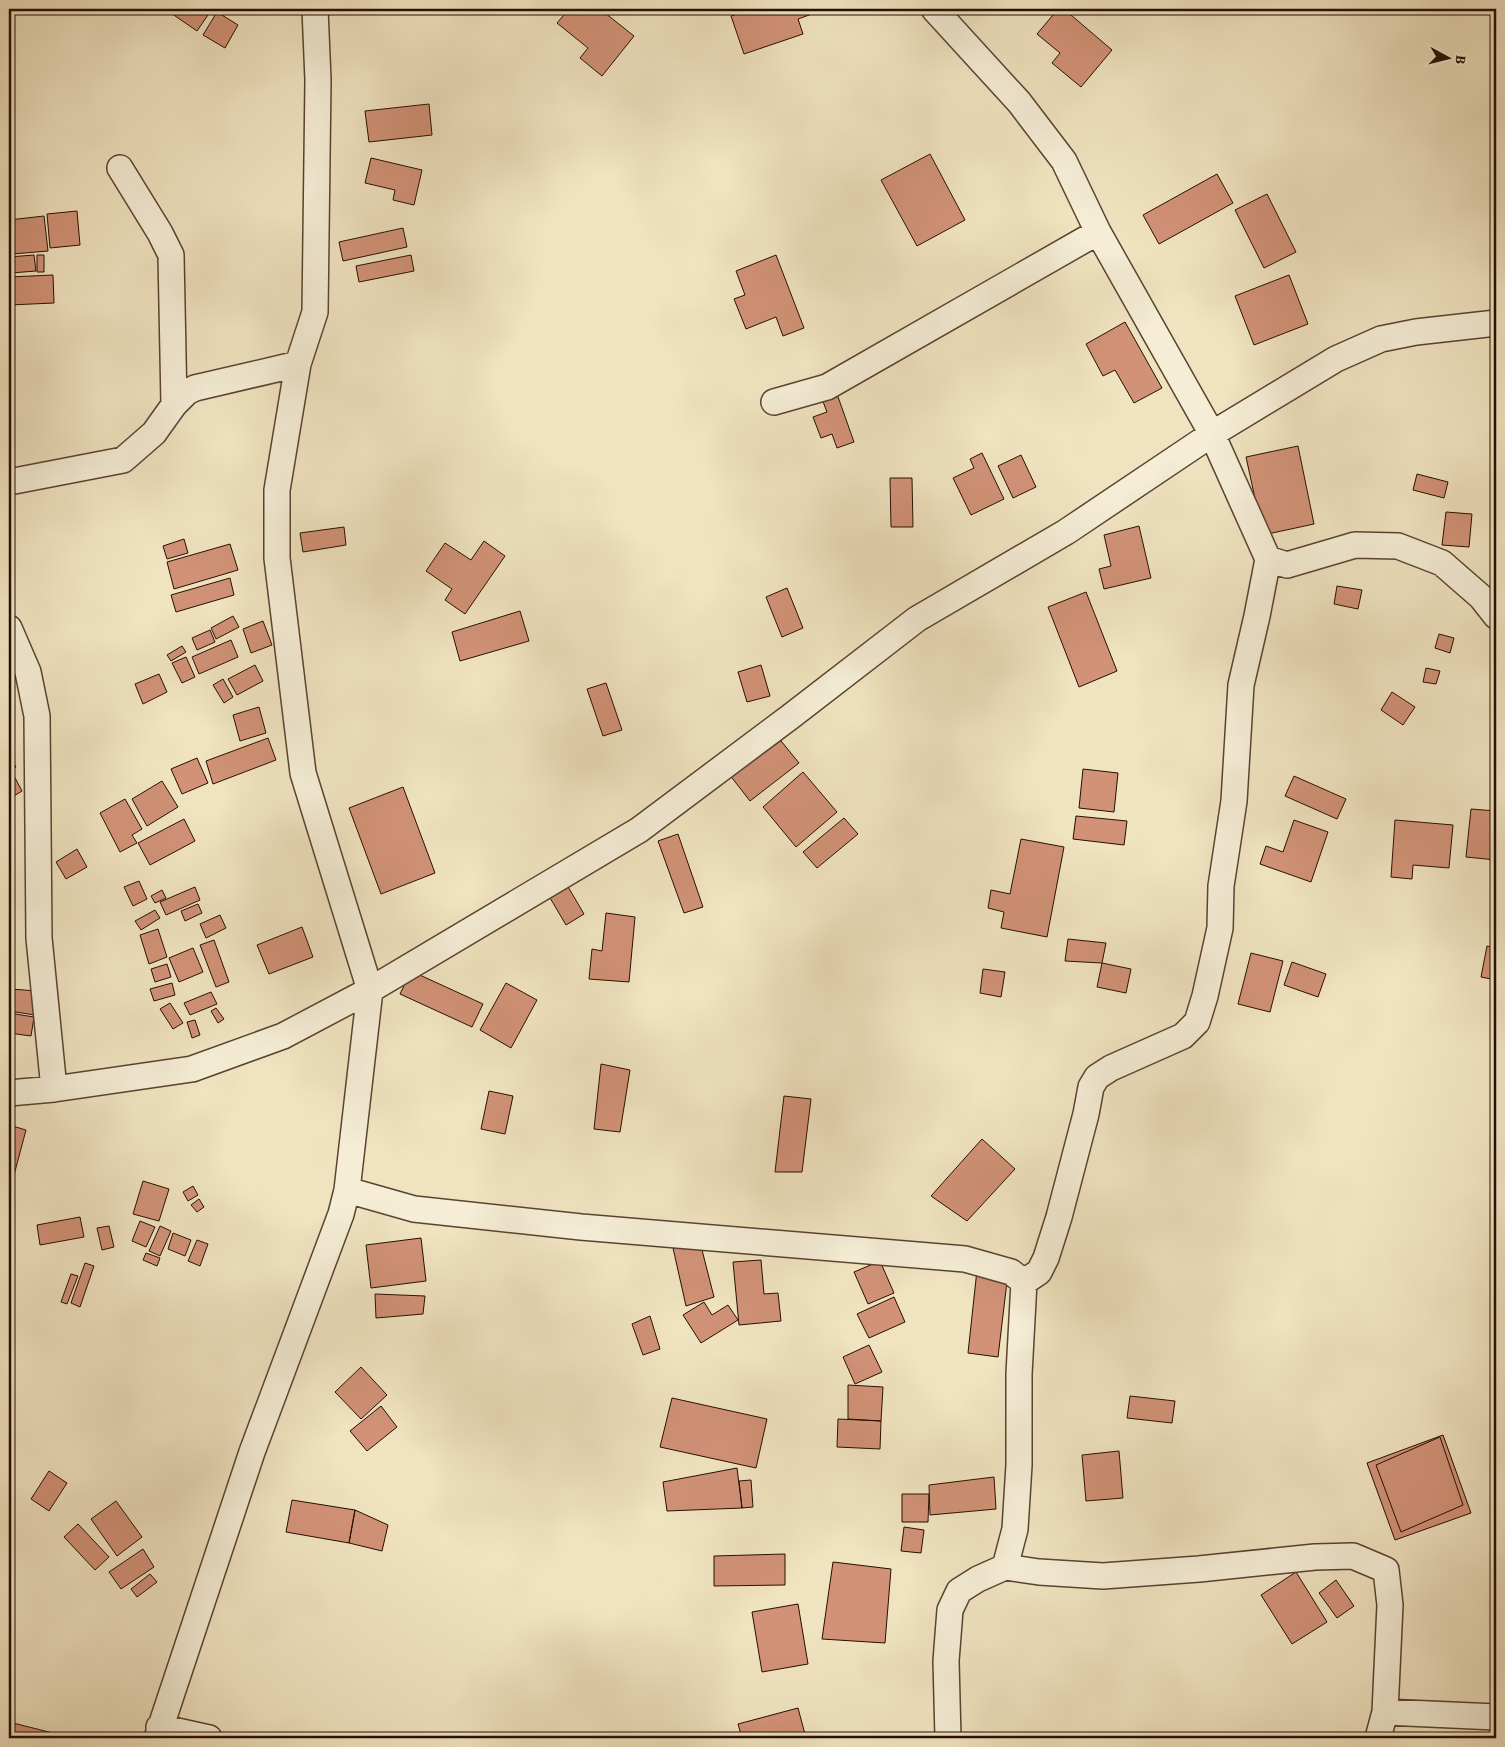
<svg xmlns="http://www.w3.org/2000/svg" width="1505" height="1747" font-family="'EB Garamond',serif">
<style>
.building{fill:#d19277;stroke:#270e00}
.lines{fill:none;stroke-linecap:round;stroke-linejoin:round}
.street-casing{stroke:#594330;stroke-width:28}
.street{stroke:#f5edd6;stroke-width:25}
</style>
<rect width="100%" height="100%" fill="#f0e3c0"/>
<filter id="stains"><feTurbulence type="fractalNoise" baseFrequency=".004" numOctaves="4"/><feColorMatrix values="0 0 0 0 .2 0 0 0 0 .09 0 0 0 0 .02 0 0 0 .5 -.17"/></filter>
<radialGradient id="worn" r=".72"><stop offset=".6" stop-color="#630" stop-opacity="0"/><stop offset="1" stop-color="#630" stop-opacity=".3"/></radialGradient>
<!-- building -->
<path class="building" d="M165,9H212L197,31Z
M569,9H600L634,36L602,76L580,58L588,48L557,23Z
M752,9H826L798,19L803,34L744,54L731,16Z
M1058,9H1064L1112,50L1081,87L1052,63L1060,53L1037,34Z
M217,12L238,25L225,48L203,35Z
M429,104L432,135L369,142L365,111Z
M930,154L965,220L917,246L881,180Z
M371,158L422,170L414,205L393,200L395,190L365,183Z
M1217,174L1233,203L1159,244L1143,215Z
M1267,194L1296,252L1264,268L1235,210Z
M77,211L80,245L50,248L47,214Z
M44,216L48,251L12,254L9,220Z
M403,228L407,247L343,261L339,242Z
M34,255L36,271L11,273L9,257Z
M37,255H44V272H37Z
M411,255L414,271L359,282L356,266Z
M776,255L804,328L783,336L776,317L746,329L734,299L745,295L736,271Z
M53,275L54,303L9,305V277Z
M1289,275L1308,324L1254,345L1235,296Z
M1125,322L1162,388L1134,403L1115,370L1103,376L1086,344Z
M837,394L854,442L837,448L832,434L821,438L813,417L827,412L822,399Z
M1298,446L1314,524L1263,535L1246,457Z
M982,453L1004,499L971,515L953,478L974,468L970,459Z
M1021,455L1036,487L1013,498L998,466Z
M1417,474L1448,482L1444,498L1413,490Z
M890,478H912L913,527H891Z
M1446,512L1472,514L1469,547L1442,545Z
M1139,526L1151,578L1104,589L1099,569L1111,566L1104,535Z
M344,527L346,545L303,552L300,533Z
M184,539L188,553L167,559L163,546Z
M484,541L505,556L465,614L445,600L452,589L426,571L445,543L471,560Z
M230,544L238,570L174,589L167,562Z
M230,578L234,595L176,612L171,595Z
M1337,586L1362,590L1358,609L1334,604Z
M787,588L803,628L782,637L766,597Z
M1086,592L1117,671L1079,687L1048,607Z
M520,611L529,641L460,661L452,632Z
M233,616L239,627L216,639L211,628Z
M263,621L272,645L251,653L243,629Z
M210,630L215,642L197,650L192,638Z
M1439,634L1454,638L1450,653L1435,648Z
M231,640L238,657L199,674L192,657Z
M182,646L186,652L171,661L167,655Z
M186,657L195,677L182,683L172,663Z
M255,665L263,681L237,695L228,679Z
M761,665L770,696L747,702L738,672Z
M1426,668L1440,671L1436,684L1423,682Z
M159,674L167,692L143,704L135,684Z
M223,679L233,697L224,703L213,685Z
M606,683L622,730L603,736L587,689Z
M1392,692L1415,707L1403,725L1381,710Z
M259,707L266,733L240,741L233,715Z
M777,736L799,763L750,801L729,774Z
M268,738L276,760L213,784L206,761Z
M9,754L16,767L9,770Z
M197,758L208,783L182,794L171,769Z
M1083,769L1118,773L1114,812L1079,808Z
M803,772L837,812L796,847L763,807Z
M13,774L22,791L9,799V776Z
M1294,776L1346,799L1337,819L1285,796Z
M162,781L178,807L147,826L132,799Z
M403,787L435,873L381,894L349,808Z
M125,799L142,829L132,835L137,843L120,852L100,813Z
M1471,809L1496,811V860L1466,857Z
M1076,816L1127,821L1124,845L1073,839Z
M844,818L858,834L817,868L803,852Z
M184,819L195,841L150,865L138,843Z
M1294,820L1328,832L1311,882L1260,864L1266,846L1283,852Z
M1395,820L1453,825L1449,868L1413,865L1412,879L1391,877Z
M678,834L703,907L684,913L658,841Z
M1021,839L1064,847L1047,937L1001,928L1004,912L988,908L991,890L1010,894Z
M77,849L87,867L66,879L56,862Z
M564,880L584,914L566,925L546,891Z
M139,881L147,899L133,906L124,887Z
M195,887L200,900L166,915L160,902Z
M162,890L166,898L155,903L151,896Z
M198,904L202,913L185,921L181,911Z
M155,910L160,918L141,930L135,921Z
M606,913L635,917L629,982L589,979L592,949L602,951Z
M220,915L226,928L206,938L200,924Z
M302,927L313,957L269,974L257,945Z
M158,929L167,957L149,964L140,935Z
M1068,939L1106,943L1102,963L1065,961Z
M214,940L229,982L216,987L200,945Z
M1487,946L1496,948V980L1481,977Z
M193,948L203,972L179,982L169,958Z
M1251,953L1283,961L1270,1012L1238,1004Z
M1292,962L1326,974L1318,997L1284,985Z
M1102,963L1131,969L1126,993L1097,987Z
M167,964L171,977L155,982L151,969Z
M983,969L1005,972L1001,997L980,993Z
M411,971L483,1004L472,1027L400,994Z
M172,983L175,995L154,1001L150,989Z
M506,983L537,1000L511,1048L480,1030Z
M11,989L37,991L35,1015L9,1011Z
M211,992L217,1004L190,1015L184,1003Z
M170,1003L183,1023L173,1029L160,1009Z
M216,1008L224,1019L218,1023L211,1011Z
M9,1013L34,1017L31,1036L9,1033Z
M195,1020L200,1035L192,1038L187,1022Z
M601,1064L630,1070L620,1132L594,1129Z
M489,1091L513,1096L505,1134L481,1129Z
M784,1096L811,1099L802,1172H775Z
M9,1125L26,1130L14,1175L9,1174Z
M982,1139L1015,1169L967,1221L931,1196Z
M143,1181L169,1189L159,1221L133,1214Z
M193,1186L198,1195L188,1201L183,1192Z
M199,1199L204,1207L197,1212L191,1205Z
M80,1217L84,1237L40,1245L37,1225Z
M140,1221L155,1227L146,1247L132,1241Z
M109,1226L114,1247L102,1250L97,1228Z
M160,1226L171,1231L160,1256L149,1251Z
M173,1233L191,1240L185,1256L168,1249Z
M421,1238L426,1281L371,1288L366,1245Z
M197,1240L208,1244L200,1266L188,1261Z
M701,1246L714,1297L686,1306L673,1248Z
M146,1253L160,1258L157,1266L143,1260Z
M761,1260L764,1294L778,1293L781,1321L739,1325L733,1262Z
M880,1261L894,1293L868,1304L854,1272Z
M85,1263L94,1266L80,1307L71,1303Z
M977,1270L1008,1273L998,1357L968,1353Z
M71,1274L78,1276L67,1304L61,1302Z
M375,1294L425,1296L423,1314L376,1318Z
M894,1297L905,1322L869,1338L857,1314Z
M704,1302L712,1315L728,1305L738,1320L701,1343L683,1315Z
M650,1316L660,1349L643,1355L632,1324Z
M869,1345L882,1372L855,1384L843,1357Z
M361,1367L387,1395L361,1419L335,1392Z
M848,1385L883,1387L881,1421L848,1419Z
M1130,1396L1175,1401L1172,1423L1127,1418Z
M672,1398L767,1419L756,1468L660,1447Z
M381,1406L397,1427L367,1451L350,1431Z
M838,1419L881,1421L880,1449L837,1447Z
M1443,1435L1471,1513L1395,1540L1367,1463Z
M1440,1437L1463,1505L1401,1532L1376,1465Z
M1119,1451L1123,1498L1086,1501L1082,1455Z
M737,1468L742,1508L667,1511L663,1482Z
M49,1471L67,1483L49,1511L31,1499Z
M994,1477L996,1509L930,1515L929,1485Z
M751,1480L753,1507L742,1508L739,1481Z
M902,1494H929L928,1522H902Z
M292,1500L355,1510L349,1543L286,1532Z
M116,1501L142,1537L117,1556L91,1519Z
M355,1510L388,1525L382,1551L349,1543Z
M78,1524L109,1557L95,1570L64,1537Z
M904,1527L924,1530L921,1553L901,1551Z
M143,1549L154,1567L121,1589L109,1572Z
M785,1554V1585L714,1586V1556Z
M833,1562L891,1569L885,1643L822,1639Z
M1296,1572L1327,1622L1292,1644L1261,1595Z
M150,1574L157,1582L137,1597L131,1589Z
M1336,1580L1354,1606L1337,1618L1319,1593Z
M798,1604L808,1664L762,1672L752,1612Z
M798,1708L806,1738H742L738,1724Z
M9,1722L57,1734L56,1738H9Z"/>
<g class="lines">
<!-- street casing -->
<g class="street-casing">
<path id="street" d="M934,9L1019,102L1064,161L1098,232L1212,434L1268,559L1287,565L1355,545L1398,546L1442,563L1481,597L1496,616
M120,168L160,233L171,255L174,405
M774,402L827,387L1098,232
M9,482L123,460L154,433L174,405L187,392L195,388L298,364
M9,628L28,672L37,716L39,938L54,1089
M9,1093L54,1089L192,1069L283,1036L370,990L639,830L790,717L917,619L1066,532L1212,434L1336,359L1381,339L1416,332L1496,323
M347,1190L414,1209L581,1227L965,1259L1011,1272L1024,1282L1019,1374V1465L1015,1529L1005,1567L978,1579L959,1591L950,1610L946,1661L948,1738
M1024,1282L1039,1272L1046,1258L1059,1217L1086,1114L1091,1087L1097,1077L1111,1068L1183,1036L1197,1022L1205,996L1220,928L1221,886L1234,801L1241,685L1257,616L1268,559
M1005,1567L1039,1572L1103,1576L1199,1569L1315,1557L1353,1556L1386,1570L1390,1605L1385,1712
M159,1727L209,1738
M157,1738L252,1452L341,1214L347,1190L370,990L303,773L277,558V490L298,364L315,312L318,80L315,9
M1378,1738L1385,1712L1496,1717"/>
</g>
<!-- street -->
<use href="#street" class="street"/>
</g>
<!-- margin -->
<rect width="1505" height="1747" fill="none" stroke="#f0e3c0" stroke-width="30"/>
<rect x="10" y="10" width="1485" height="1727" fill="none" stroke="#270e00" stroke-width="2.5"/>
<rect x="15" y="15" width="1475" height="1717" fill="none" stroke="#270e00"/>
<!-- north arrow -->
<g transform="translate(1448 58) rotate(97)" stroke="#f5edd6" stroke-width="4" paint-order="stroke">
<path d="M0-4L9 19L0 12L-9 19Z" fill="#270e00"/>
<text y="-8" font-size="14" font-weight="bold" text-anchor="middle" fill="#270e00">B</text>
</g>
<rect width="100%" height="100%" filter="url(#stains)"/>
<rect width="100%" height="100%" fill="url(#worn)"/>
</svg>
